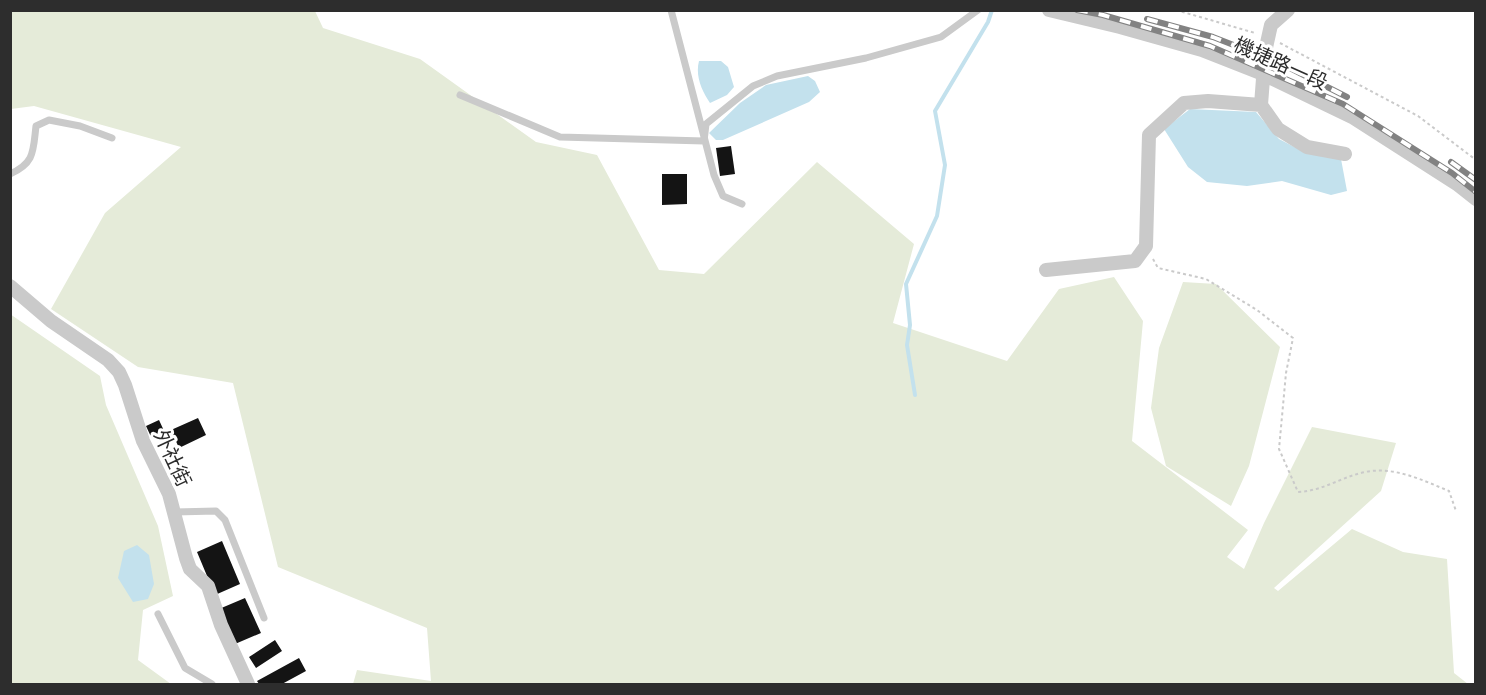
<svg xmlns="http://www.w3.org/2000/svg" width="1486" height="695" font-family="'Noto Sans','Noto Sans TC',sans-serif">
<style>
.green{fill:#e5ebd9}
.water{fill:#c3e1ed}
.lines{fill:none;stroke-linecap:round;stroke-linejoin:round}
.stream{stroke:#c3e1ed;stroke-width:4}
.building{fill:#141414}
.path{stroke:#cacaca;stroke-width:2;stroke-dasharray:3 3;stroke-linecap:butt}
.service{stroke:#cacaca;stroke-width:7}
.minor{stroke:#cacaca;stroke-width:14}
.rail-casing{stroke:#828282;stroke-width:6}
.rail{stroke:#fff;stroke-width:4;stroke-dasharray:11;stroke-linecap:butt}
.labels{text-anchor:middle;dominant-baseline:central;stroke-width:6;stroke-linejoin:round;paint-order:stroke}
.street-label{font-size:20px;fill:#2d2d2d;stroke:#fff}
</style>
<rect width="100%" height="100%" fill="#fff"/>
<!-- green -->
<path class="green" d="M10,11H315L323,28L420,59L536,142L597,155L659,270L704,274L817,162L914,244L893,323L1007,361L1059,289L1114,277L1143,321L1132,441L1248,530L1227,557L1244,569L1264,523L1312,427L1396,443L1381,491L1274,588L1278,591L1352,529L1403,552L1447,559L1454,673L1468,684H353L357,670L431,681L427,628L278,567L233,383L138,367L51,309L105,213L181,147L34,106L11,109Z
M1183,282L1216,284L1280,347L1249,466L1231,506L1166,466L1151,408L1159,348Z
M10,314L100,376L106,405L158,526L173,596L143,610L138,660L171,684H11Z"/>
<!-- water -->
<path class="water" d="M699,61H721L728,67L734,87L727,95L710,103C702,91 695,76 699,61Z
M808,76L815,81L820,92L809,102L723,140H716L709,133L740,103L766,85Z
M1190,109L1256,112L1279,139L1304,152L1341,159L1347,191L1331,195L1282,181L1247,186L1207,182L1188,167L1164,129Z
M137,545L149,555L154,584L148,599L133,602L118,578L124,551Z"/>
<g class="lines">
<!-- stream -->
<path class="stream" d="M915,395L907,345L910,325L906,284L937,216L945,165L935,111L988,22L992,10"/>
</g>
<!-- building -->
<path class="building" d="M731,146L735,174L720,176L716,148Z
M662,174H687V204L662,205Z
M198,418L206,435L179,448L171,430Z
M159,420L165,433L152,439L146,426Z
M222,541L240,584L215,595L197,552Z
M245,598L261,633L235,644L219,609Z
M275,640L282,651L256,668L249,657Z
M299,658L306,671L282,684H259L257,681Z"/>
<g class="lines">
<!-- path -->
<path class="path" d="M1176,10L1255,33
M1280,43L1418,116L1476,160
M1153,259L1158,268L1206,279L1257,310L1293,338L1286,373L1279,449L1298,492C1323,491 1341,477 1365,472C1394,466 1422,480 1449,491L1456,511"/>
<!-- service -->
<path class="service" d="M671,10L714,175L723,196L742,204
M460,95L560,137L704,141L706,124L753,86L777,76L866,58L941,37L978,10
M10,174C35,163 33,151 36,126L49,120L80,126L112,138
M175,512L216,511L225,520L264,618
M158,614L185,668L212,684"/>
<!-- minor -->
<path class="minor" d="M1049,10L1120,27L1202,50L1263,74L1354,118L1457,184L1476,199
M1261,105L1265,52L1271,25L1288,10
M1261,105L1278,129L1307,147L1345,154
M1046,270L1135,261L1146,246L1149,135L1184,103L1208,101L1261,105
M10,286L51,321L108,360L119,372L125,385L143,441L169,494L186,558L190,569L208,586L221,625L248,684"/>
<!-- rail casing -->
<g class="rail-casing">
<path id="rail" d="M1077,10L1103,15L1210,46L1343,104L1452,173L1476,192
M1147,19L1213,37L1282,64L1347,97
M1451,162L1476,180"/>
</g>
<!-- rail -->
<use href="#rail" class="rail"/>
</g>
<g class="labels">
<!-- street labels -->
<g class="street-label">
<text transform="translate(1281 63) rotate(24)">機捷路一段</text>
<text transform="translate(173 458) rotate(65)">外社街</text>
</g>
</g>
<!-- border -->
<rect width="1486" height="695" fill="none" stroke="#2d2d2d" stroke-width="24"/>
</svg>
